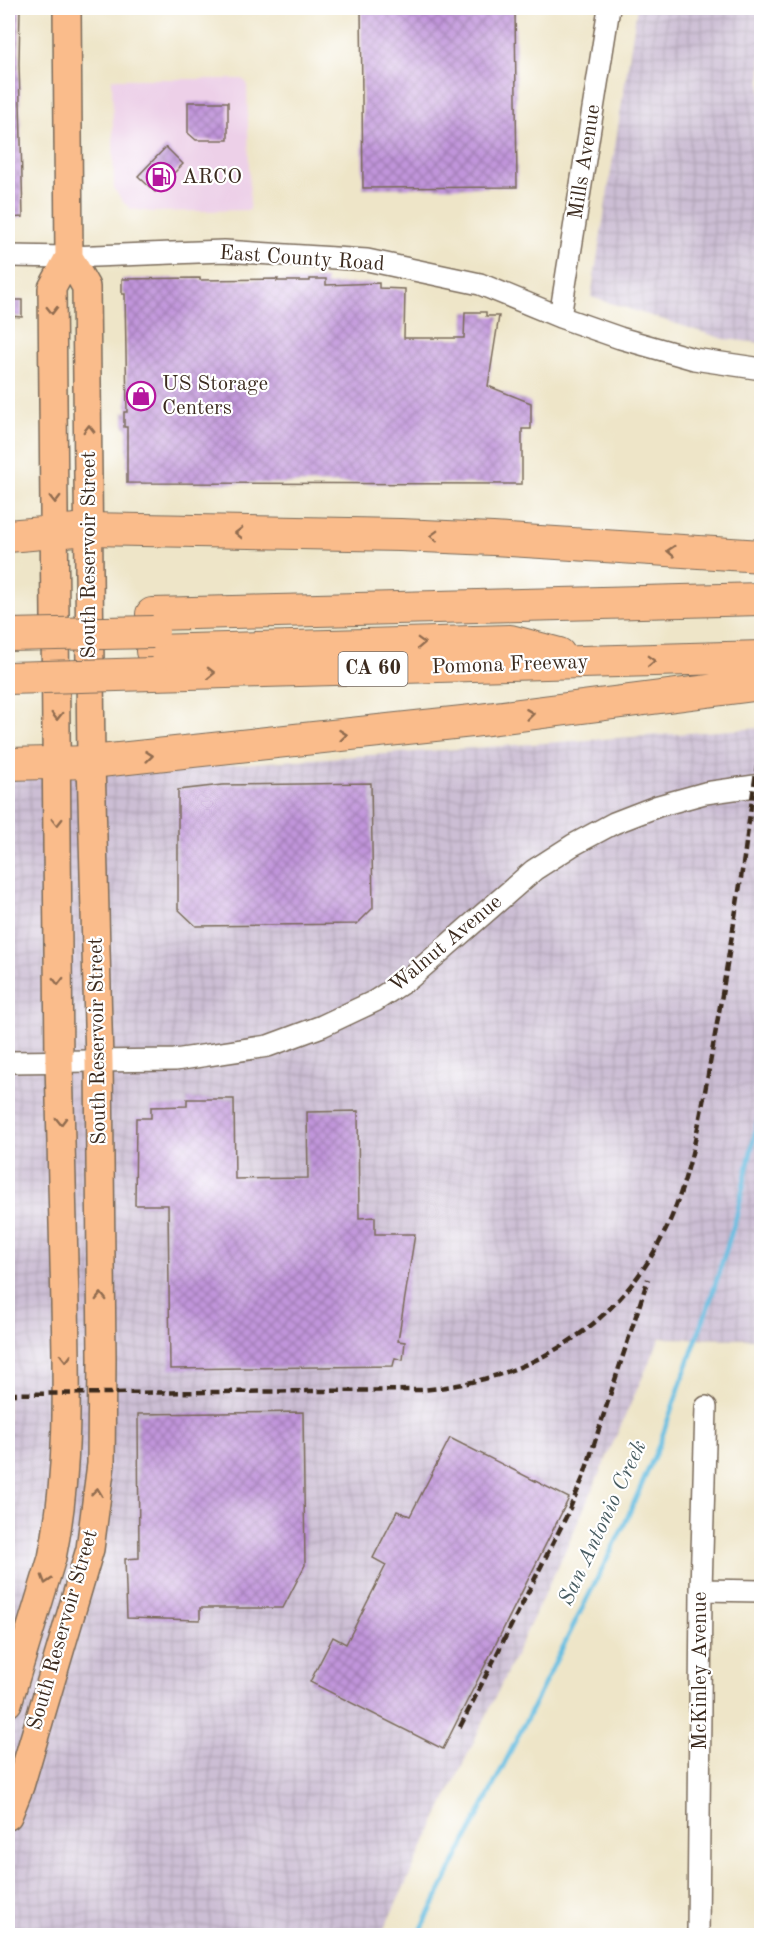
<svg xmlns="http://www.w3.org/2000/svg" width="769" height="1943" font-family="'Old Standard TT',serif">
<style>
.built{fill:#edd0e8}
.industrial{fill:url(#industrial-grid)}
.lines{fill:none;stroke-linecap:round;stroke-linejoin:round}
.stream{stroke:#64bde1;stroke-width:4.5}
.building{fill:url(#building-cross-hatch)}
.minor-casing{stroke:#7a6b5a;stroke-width:24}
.major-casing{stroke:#7a6b5a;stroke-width:30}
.highway-casing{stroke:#7a6b5a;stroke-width:34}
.minor{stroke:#fff;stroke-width:21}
.major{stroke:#fabc8b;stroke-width:27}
.highway{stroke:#fabc8b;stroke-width:32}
.rail{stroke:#3b2a1e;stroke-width:4.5;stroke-dasharray:9 4.5;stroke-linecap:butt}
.highway-bridge-casing{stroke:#7a6b5a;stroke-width:34;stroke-linecap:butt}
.highway-bridge{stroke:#fabc8b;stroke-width:32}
.oneway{stroke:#916c4f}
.labels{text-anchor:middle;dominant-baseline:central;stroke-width:4.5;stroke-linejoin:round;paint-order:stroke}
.shield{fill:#fff;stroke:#766a62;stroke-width:1.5}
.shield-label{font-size:20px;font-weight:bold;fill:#3b2a1e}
.street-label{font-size:21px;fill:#3b2a1e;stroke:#fff}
.poi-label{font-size:21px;fill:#3b2a1e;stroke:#fff;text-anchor:start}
.water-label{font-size:22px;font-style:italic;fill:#495d62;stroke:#fff}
</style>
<defs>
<pattern id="industrial-grid" width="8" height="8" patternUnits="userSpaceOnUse" patternTransform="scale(1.5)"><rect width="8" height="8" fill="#ccbed4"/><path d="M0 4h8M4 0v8" fill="none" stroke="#b0a3b6"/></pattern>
<pattern id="building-cross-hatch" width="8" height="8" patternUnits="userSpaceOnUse" patternTransform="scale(1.5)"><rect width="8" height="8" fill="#c195db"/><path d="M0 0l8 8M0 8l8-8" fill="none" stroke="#9e7ab1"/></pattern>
</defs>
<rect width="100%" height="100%" fill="#fff"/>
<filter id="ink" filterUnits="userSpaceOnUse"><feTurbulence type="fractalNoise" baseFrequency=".0167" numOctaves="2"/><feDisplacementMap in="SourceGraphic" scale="12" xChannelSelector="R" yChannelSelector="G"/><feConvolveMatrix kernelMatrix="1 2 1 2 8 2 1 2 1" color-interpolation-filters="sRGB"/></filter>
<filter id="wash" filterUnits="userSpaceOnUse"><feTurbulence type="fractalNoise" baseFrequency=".008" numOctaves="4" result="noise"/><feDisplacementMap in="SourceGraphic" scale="24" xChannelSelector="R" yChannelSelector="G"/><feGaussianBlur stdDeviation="1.35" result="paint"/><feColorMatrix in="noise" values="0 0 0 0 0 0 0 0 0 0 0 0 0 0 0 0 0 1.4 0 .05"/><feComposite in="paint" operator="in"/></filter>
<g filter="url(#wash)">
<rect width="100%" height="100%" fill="#eee5c8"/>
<!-- built -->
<path class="built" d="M112,79H242L247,83L250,210L152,212L131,209L124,203L114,189Z"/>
<!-- industrial -->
<path class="industrial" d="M637,8H761V343L724,339L591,297Z
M761,728V1339L660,1338L560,1562L381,1935L8,1936V780Z"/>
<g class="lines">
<!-- stream -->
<path class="stream" d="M418,1936L625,1523L659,1445L711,1298L736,1218L762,1102"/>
</g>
<g id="blocks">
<!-- building -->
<path class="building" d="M8,8H20L19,64L23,217L8,218Z
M361,8H515L517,187L363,188Z
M188,102H228V140H196L188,133Z
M166,147L183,164L155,192L138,176Z
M200,278V280L278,279L277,281H310V279H326V285L379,283V288L405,289L404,338H464L465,312H486V316H499L488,386L531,403V429H522V484L127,483V427H124V412H127L125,294H122V279Z
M8,300H22V317L8,316Z
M371,783L373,908L357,924L196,926L178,909V790L222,785Z
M187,1099H234L235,1179L308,1178L307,1112L358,1111L359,1218L375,1217V1234H415L398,1341L405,1342L403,1360L395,1358L393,1366L170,1369L168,1205H135L136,1118H151V1107L187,1106Z
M303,1412L305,1565L283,1608H200V1620L127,1618L125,1559L139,1558L138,1414Z
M450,1438L569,1498L443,1749L310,1682L333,1637L346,1644L386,1565L373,1558L397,1511L410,1516Z"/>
</g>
</g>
<g filter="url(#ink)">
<use href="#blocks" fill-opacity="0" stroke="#7a6b5a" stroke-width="1.5"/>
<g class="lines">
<!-- minor casing -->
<g class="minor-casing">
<path id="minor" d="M8,256L69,257L224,251L367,260L480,284L560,317L620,338L694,359L762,369
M560,317L609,8
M8,1062L175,1060L268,1046L322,1026L375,1001L410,978L534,870L573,845L614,823L658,806L705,793L762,785
M701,1590L762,1591
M698,1936L701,1590L706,1407"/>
</g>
<!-- major casing -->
<g class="major-casing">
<path id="major" d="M8,1703L52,1558C69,1475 67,1388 65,1304C63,1223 61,1142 59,1061C55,803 56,545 52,288L69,257
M8,1816L20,1786L90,1549L101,1464L102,1358L99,1062L91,762L86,287L69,257L67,8"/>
</g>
<!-- highway casing -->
<g class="highway-casing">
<path id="highway" d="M8,536L88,529L400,535L493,539L762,556
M152,614L762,599
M152,651L510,641L559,654
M153,674L762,657
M8,764L91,762L472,721L762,684"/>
</g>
<!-- minor -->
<use href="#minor" class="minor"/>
<!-- major -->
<use href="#major" class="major"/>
<!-- highway -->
<use href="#highway" class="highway"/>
<!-- rail -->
<path class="rail" d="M8,1394L421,1390C534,1380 627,1323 672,1216C695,1159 704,1096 715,1035C724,983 733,931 741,878C748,832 753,785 762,739
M460,1727L566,1517L583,1478L648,1279"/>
<!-- highway-bridge casing -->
<g class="highway-bridge-casing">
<path id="highway-bridge" d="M8,635L153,632
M8,678L153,674"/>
</g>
<!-- highway-bridge -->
<use href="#highway-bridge" class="highway-bridge"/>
</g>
<!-- one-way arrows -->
<defs><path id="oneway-chevron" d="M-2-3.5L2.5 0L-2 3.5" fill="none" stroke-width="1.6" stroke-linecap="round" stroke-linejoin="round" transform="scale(1.5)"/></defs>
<g class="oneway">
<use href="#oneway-chevron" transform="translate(52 310) rotate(89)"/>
<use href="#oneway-chevron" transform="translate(89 429) rotate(-90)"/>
<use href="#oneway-chevron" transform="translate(55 499) rotate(89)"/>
<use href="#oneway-chevron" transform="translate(239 533) rotate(-179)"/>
<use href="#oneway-chevron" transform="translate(434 536) rotate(-178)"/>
<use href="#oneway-chevron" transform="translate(671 551) rotate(-176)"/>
<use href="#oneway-chevron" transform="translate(421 643) rotate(-2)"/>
<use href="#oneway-chevron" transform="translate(651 661) rotate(-2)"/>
<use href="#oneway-chevron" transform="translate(211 673) rotate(-1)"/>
<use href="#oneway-chevron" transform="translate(530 714) rotate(-7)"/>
<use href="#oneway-chevron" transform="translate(57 716) rotate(90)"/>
<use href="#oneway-chevron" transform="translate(343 735) rotate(-6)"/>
<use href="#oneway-chevron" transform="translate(149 756) rotate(-6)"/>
<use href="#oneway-chevron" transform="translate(57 822) rotate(90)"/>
<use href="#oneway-chevron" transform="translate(58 981) rotate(89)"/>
<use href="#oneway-chevron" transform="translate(61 1121) rotate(89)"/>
<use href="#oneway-chevron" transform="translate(101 1297) rotate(-90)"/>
<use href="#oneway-chevron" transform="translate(66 1358) rotate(89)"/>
<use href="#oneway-chevron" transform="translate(97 1492) rotate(-83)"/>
<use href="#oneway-chevron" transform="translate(46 1580) rotate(107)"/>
</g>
</g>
<!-- icons -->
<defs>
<g id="fuel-ring" transform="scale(1.5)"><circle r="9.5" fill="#fff" stroke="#b5179e" stroke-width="1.5"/><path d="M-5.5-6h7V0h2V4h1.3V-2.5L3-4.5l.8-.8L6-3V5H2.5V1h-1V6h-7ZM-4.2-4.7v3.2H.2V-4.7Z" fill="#b5179e"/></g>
<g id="shop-ring" transform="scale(1.5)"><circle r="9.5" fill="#fff" stroke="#b5179e" stroke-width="1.5"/><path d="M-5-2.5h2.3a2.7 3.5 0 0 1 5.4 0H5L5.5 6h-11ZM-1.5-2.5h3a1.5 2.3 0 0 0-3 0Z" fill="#b5179e"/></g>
</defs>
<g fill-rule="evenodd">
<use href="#fuel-ring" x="161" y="177"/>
<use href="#shop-ring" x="141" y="396"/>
</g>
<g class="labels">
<!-- shield labels -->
<rect class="shield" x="338.5" y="652" width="69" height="34" rx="4.5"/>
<g class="shield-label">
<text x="373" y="669">CA 60</text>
</g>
<!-- street labels -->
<g class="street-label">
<text transform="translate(585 162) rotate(-81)">Mills Avenue</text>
<text transform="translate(302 259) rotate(4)">East County Road</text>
<text transform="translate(89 555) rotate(-90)">South Reservoir Street</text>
<text transform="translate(510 665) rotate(-2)">Pomona Freeway</text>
<text transform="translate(446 944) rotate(-40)">Walnut Avenue</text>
<text transform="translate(98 1041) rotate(-91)">South Reservoir Street</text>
<text transform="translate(63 1630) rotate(-74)">South Reservoir Street</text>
<text transform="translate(700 1671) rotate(-90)">McKinley Avenue</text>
</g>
<!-- poi labels -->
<g class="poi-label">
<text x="182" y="177">ARCO</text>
<text x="162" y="384">US Storage<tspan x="162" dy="24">Centers</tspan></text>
</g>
<!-- water labels -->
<g class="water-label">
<text transform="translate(603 1523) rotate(-65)">San Antonio Creek</text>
</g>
</g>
<!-- margin -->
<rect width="769" height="1943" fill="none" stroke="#fff" stroke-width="30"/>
</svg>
